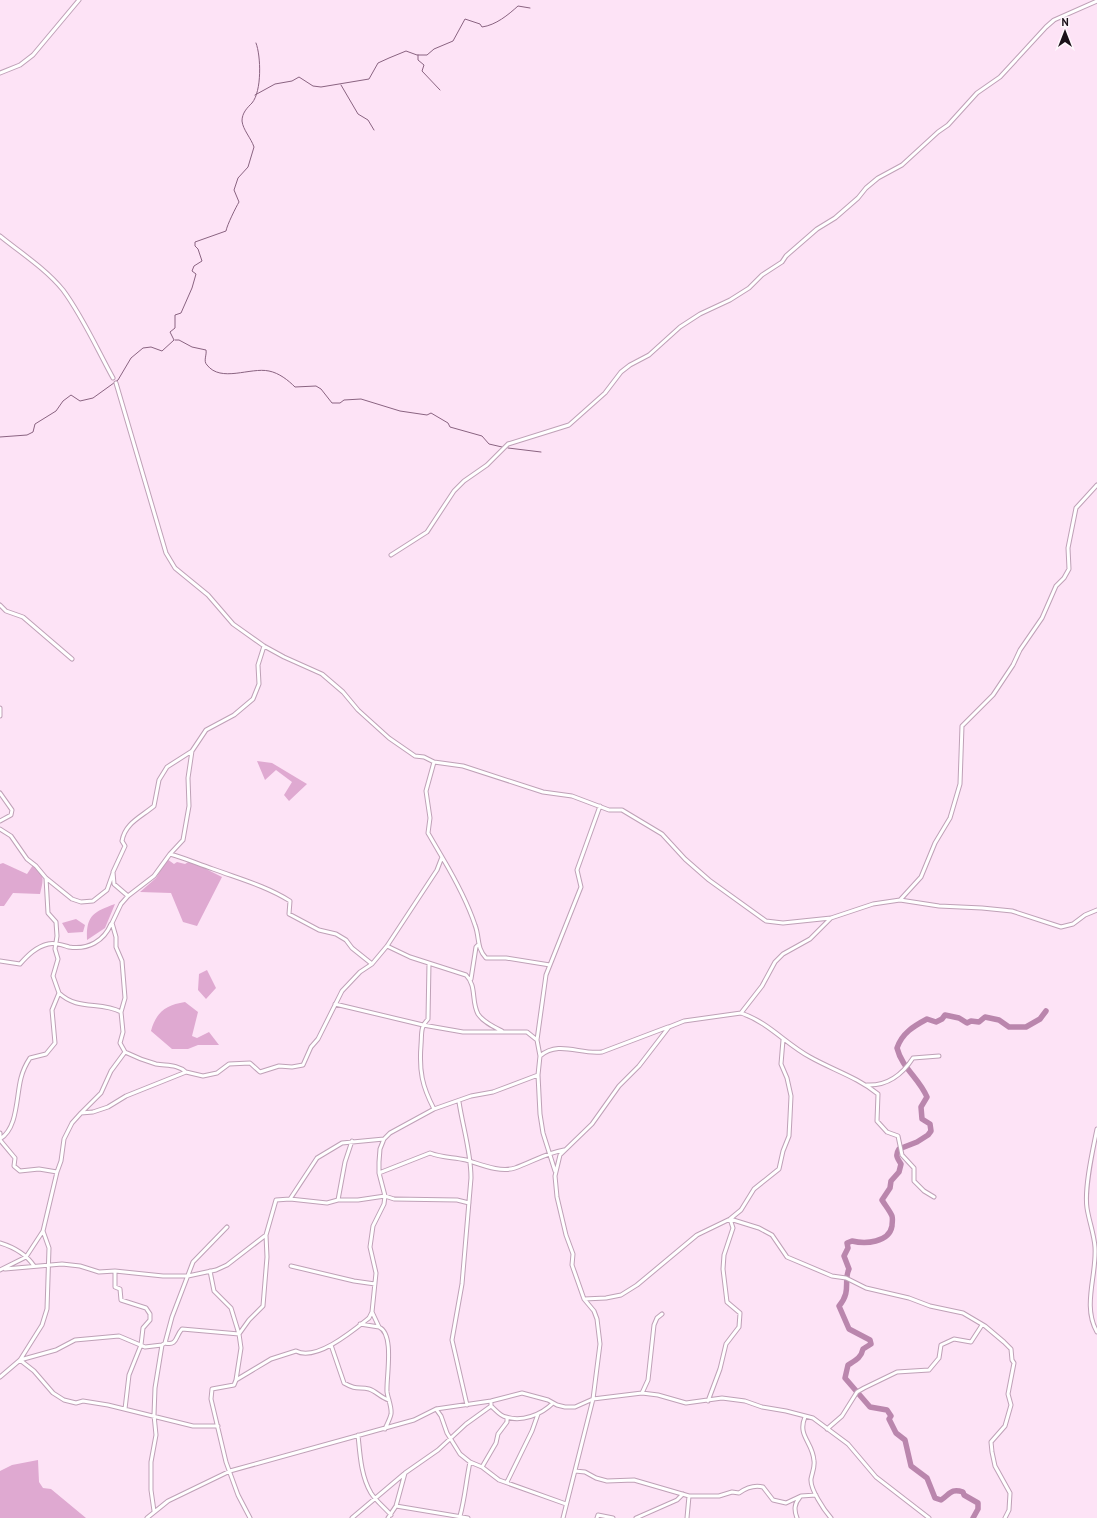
<svg xmlns="http://www.w3.org/2000/svg" width="1097" height="1518" font-family="'PT Sans',sans-serif">
<style>
.forest{fill:#dfa9d1}
.lines{fill:none;stroke-linecap:round;stroke-linejoin:round}
.stream{stroke:#8a6381;stroke-width:1}
.river{stroke:#ba86ad;stroke-width:5.5}
.street-casing{stroke:#bfa1b7;stroke-width:5}
.street{stroke:#fff;stroke-width:3}
</style>
<rect width="100%" height="100%" fill="#fde3f6"/>
<!-- forest -->
<path class="forest" d="M257,761L272,763L307,784L289,801L284,795L292,782L276,770L265,780Z
M167,859L174,864L177,862L185,864L190,861L222,877L197,926L183,922L171,893L140,892L156,878Z
M3,863L27,874L33,865C46,873 43,881 40,894L13,893L4,906H0V864Z
M115,904L105,928L87,940C86,916 93,912 115,904Z
M76,919L85,925L83,932L68,933L62,923Z
M207,970L216,988L206,999L198,990L199,974Z
M185,1002L198,1012L192,1036L197,1038L209,1032L219,1045H198L188,1049H172L151,1031C156,1012 166,1005 185,1002Z
M38,1460L39,1482L43,1488L51,1489L86,1518H0V1471L12,1465Z"/>
<g class="lines">
<!-- stream -->
<path class="stream" d="M418,55V60L424,65L422,71L440,90
M341,85L358,114L368,120L374,130
M255,95L275,84L292,81L299,77L313,86L321,87L369,79L378,63L389,58L406,51L417,55H427L434,49L453,41L465,19L480,24L482,27C496,25 508,15 518,6L530,8
M175,340H179L192,347L206,350C207,355 203,361 207,365C221,383 250,367 269,371C279,373 288,380 295,387L316,386L321,389L332,403H340L344,400L361,399L400,411L427,415L431,413L448,423L450,427L482,436L489,444L502,447
M0,437L27,435L33,432L35,424L56,411L63,401L71,395L80,401L93,398L118,380L131,358L143,348L151,347L162,351L174,340L170,332L175,328V315L181,313L192,288L196,274L192,271L194,266L202,261L198,249L195,246V242L226,231C227,225 236,207 239,202L234,190L238,178L248,167L254,147C251,138 243,130 242,121C242,113 247,108 252,103C262,91 261,56 256,43
M508,448L541,452"/>
<!-- river -->
<path class="river" d="M973,1518L978,1509V1503L964,1495L963,1492C951,1488 950,1494 941,1500L935,1498L927,1478L911,1466L905,1440L896,1433L889,1419L891,1416L887,1410L870,1407L845,1378L848,1365C856,1360 861,1358 863,1349L871,1344L870,1340L849,1329L839,1306C852,1291 843,1281 849,1269L844,1256L848,1248L847,1243L852,1241C865,1244 889,1243 892,1226C892,1223 893,1219 892,1216C890,1211 885,1205 882,1200L890,1188L891,1181L899,1172L901,1164C897,1158 895,1155 899,1149L917,1142L928,1135L931,1131L930,1124L922,1119L921,1107L927,1097C919,1078 902,1068 897,1048C902,1033 914,1026 927,1019L936,1022L942,1019L945,1015L959,1018L967,1023L971,1021L979,1022L985,1017L999,1020L1009,1027H1026L1040,1019L1046,1011"/>
<!-- street casing -->
<g class="street-casing">
<path id="street" d="M0,73L20,65L33,55L79,0
M0,236C21,253 46,269 63,290C83,317 97,349 113,378
M116,383L166,553L175,568L208,595L233,624L264,646L284,657L322,674L343,692L358,710L389,738L415,756L424,757L434,762L463,766L543,792L572,796L609,810H622L662,834L685,859L709,880L766,921L783,923L831,918
M391,555L427,532L454,491L464,481L487,465L508,444L569,425L605,393L621,372L630,365L649,355L680,327L700,314L730,300L749,288L762,275L782,262L786,256L817,229L835,218L858,198L866,188L878,178L902,165L938,132L948,125L977,93L1000,77L1046,27L1054,20L1097,1
M0,605L6,611L23,617L72,659
M0,708V716
M0,793L12,810L11,815L0,821
M0,829L11,836L27,859L36,866L46,878L72,899L81,902L93,901L107,890L113,873
M170,854C185,858 198,864 213,869C240,879 266,886 290,901L289,914L319,930L336,934L346,940L352,948L372,964
M442,857C455,879 467,901 475,925C480,938 476,947 486,958H506L550,965
M128,896L154,876L170,854L183,840L189,806L188,778L192,751
M900,900L921,877L935,843L950,818L960,784L962,726L993,695L1013,665L1020,650L1042,618L1056,586L1064,578L1069,569L1068,548L1076,508L1097,485
M387,946L410,957L466,975C477,986 471,1001 478,1014C483,1022 494,1027 502,1031
M0,961L20,964C28,955 36,947 48,944C55,942 62,945 69,947C88,950 104,941 111,924
M429,963L428,1019C420,1027 422,1034 421,1045C419,1071 422,1086 434,1109
M471,979L476,947L479,944
M59,993C78,1011 100,1001 121,1012
M335,1004L423,1025L463,1032H527L537,1040L540,1056
M741,1013C768,1022 786,1044 810,1057C833,1070 857,1077 878,1094L877,1121L887,1132L898,1136L902,1155L914,1168V1181L924,1191L934,1197
M537,1040L546,975L581,887L577,870L600,806
M125,1052C135,1057 145,1061 156,1064C167,1066 177,1064 186,1072
M538,1075L540,1114L543,1133L555,1171
M867,1085C888,1086 902,1075 913,1058L939,1056
M459,1102C463,1128 471,1152 471,1178L462,1284L452,1340L467,1405
M81,1113L101,1093L111,1071L125,1052L120,1043L123,1032L121,1012L125,998L122,961L116,947V937L112,923L121,904L128,896L114,884L113,872L125,846L122,841C125,823 141,817 154,806L159,780L167,767L192,751L206,730L234,715L253,699L259,684L258,665L264,646
M1097,1129C1093,1149 1084,1188 1087,1208C1089,1221 1094,1234 1095,1247C1097,1275 1082,1306 1097,1332
M0,1133V1139
M0,1139C18,1128 16,1097 21,1078C23,1070 26,1064 30,1058L46,1054L55,1043L52,1010L59,993L53,976L58,959L55,949L57,936L56,922L48,913L46,878
M0,1140L15,1158L14,1166L20,1171L39,1169L57,1172
M379,1173L430,1153C442,1158 454,1157 466,1160C480,1164 500,1173 515,1168C532,1162 546,1153 564,1150
M290,1199L327,1203L338,1200H358L385,1196L394,1199L457,1200L469,1203
M338,1200L345,1162L352,1141
M730,1219L759,1228L772,1235L787,1257L832,1276L846,1278L866,1288L909,1298L930,1306L963,1313L985,1326L1004,1342L1011,1349L1012,1360L1014,1363L1008,1394L1011,1405L1005,1426L991,1442L992,1452L995,1466L1010,1493L1009,1510L1005,1518
M0,1243C13,1247 26,1254 34,1266
M291,1266L354,1281L375,1284
M5,1269L62,1264L80,1266L99,1272L115,1271L163,1276H188L216,1270L227,1265L266,1235L276,1200L290,1199L317,1158L342,1143L384,1139
M0,1270L26,1257L43,1231L57,1172L61,1161L64,1139L72,1123L81,1113L93,1112L108,1107L126,1096L186,1072L203,1076L217,1073L229,1064L250,1063L260,1072L279,1066L292,1067L303,1065L311,1047L318,1039L342,991L360,972L372,964L387,946L437,870L442,857L428,833L430,818L426,791L434,762
M115,1271V1287L120,1289L121,1300L146,1308L150,1314V1320L143,1328L141,1345L129,1375L125,1409
M584,1299L606,1298L621,1295L637,1285L697,1235L730,1219L741,1210L754,1189L779,1169L783,1151L789,1136L790,1117L791,1096L787,1078L781,1064L783,1040
M360,1324L379,1327
M165,1343C178,1346 175,1336 182,1329L239,1334L231,1308L214,1291L210,1271
M331,1345L344,1383C356,1390 358,1387 369,1389C376,1391 381,1398 389,1400
M20,1360L34,1371L53,1393L64,1400L76,1403L83,1401L108,1405L193,1426H218
M20,1360L56,1350L75,1340L119,1336L145,1347L162,1345
M0,1377L20,1360L42,1325L47,1309L49,1248L43,1231
M236,1380L271,1359L296,1351C316,1362 354,1330 369,1318L372,1312
M642,1393L648,1380L654,1325L657,1318L662,1314
M708,1401L720,1369L726,1344L739,1327L740,1313L727,1302L723,1269L724,1255L733,1228L730,1219
M491,1406C496,1410 500,1416 506,1417C522,1422 541,1415 553,1403
M436,1409L441,1416L447,1433L460,1454L470,1462L482,1467L499,1480L566,1504
M805,1417C797,1436 813,1442 814,1461C815,1467 812,1473 811,1479C810,1489 824,1510 831,1518
M385,1429C387,1424 390,1419 391,1414C392,1407 388,1399 387,1392C386,1378 395,1334 379,1327L372,1312L376,1273L370,1247L373,1226L384,1204L385,1196L379,1173V1162L380,1149L384,1139L390,1133L434,1109L471,1096L493,1092L538,1075L540,1056C559,1040 580,1055 602,1052L668,1027
M827,1429L842,1416L857,1392L864,1388L897,1372L929,1370L939,1358L941,1345L954,1339L971,1342L982,1325
M358,1435C360,1455 361,1476 371,1493C376,1501 385,1508 391,1515
M482,1467L496,1443L498,1434L507,1422V1418
M575,1471L585,1472L596,1478L607,1481L634,1480L689,1496H719L732,1492L739,1493C746,1488 755,1485 763,1487L773,1500L786,1503L801,1496L816,1495
M507,1482L532,1431L538,1414
M396,1506L468,1518
M154,1511L151,1490V1462L156,1435L154,1415L155,1388L162,1345L165,1343L172,1317L193,1262L227,1227
M460,1516C465,1498 466,1481 470,1462
M147,1518L168,1501L230,1471L414,1420L436,1409L491,1401L522,1393L548,1400L557,1405L565,1407H575L593,1399L642,1393L658,1395L686,1403L722,1398L745,1401L762,1407L786,1411L813,1418L848,1444L876,1477L929,1518
M250,1518L238,1495L226,1462L211,1399L212,1389L234,1385L236,1380L241,1348L239,1334L249,1320L263,1306L267,1257L266,1235
M352,1518L404,1474
M388,1518L396,1506L405,1473L438,1450L466,1424L491,1406V1401
M563,1518L593,1399L600,1344L597,1319L594,1311L584,1299L572,1265L573,1254L566,1235L557,1197L555,1176L560,1155L592,1124L619,1086L639,1066L669,1027L684,1021L741,1013L762,986L775,962L783,954L810,939L831,918L873,904L900,900L939,906L982,908L1012,911L1061,927L1073,924L1085,915L1097,910
M597,1518L598,1515L613,1518
M636,1518L677,1500L683,1494
M687,1518L689,1496
M797,1518C794,1510 794,1504 800,1497"/>
</g>
<!-- street -->
<use href="#street" class="street"/>
</g>
<!-- north arrow -->
<g transform="translate(1065 32)" stroke="#fef7fc" stroke-width="3" paint-order="stroke">
<path d="M0-3L7 15L0 10L-7 15Z" fill="#1b1119"/>
<text y="-6" font-size="11" font-weight="bold" text-anchor="middle" fill="#1b1119">N</text>
</g>
</svg>
